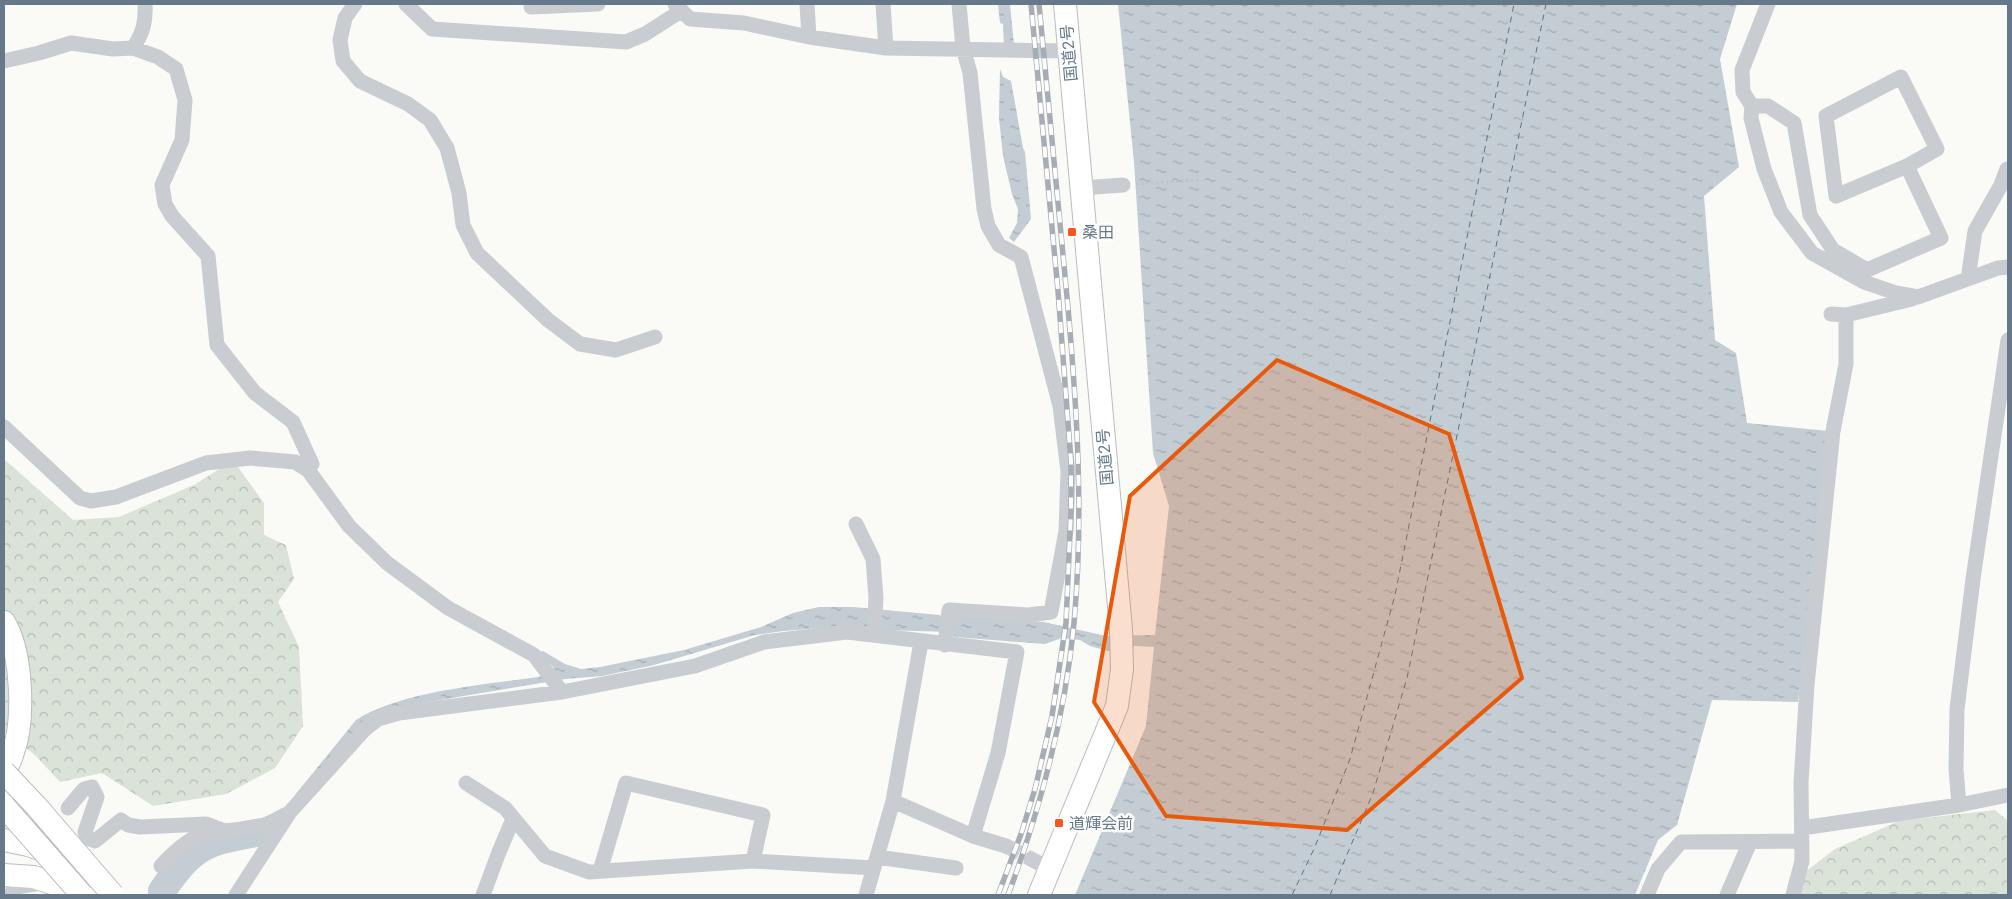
<svg xmlns="http://www.w3.org/2000/svg" width="2012" height="899" font-family="Roboto,'Noto Sans JP',sans-serif">
<style>
.forest{fill:url(#forest-crowns)}
.water{fill:url(#water-ripples)}
.lines{fill:none;stroke-linecap:round;stroke-linejoin:round}
.river{stroke:#c3cdd3;stroke-width:28}
.ferry{stroke:#5d747e;stroke-width:1;stroke-dasharray:6 5;stroke-linecap:butt}
.minor-tunnel{stroke:#cdd3d7;stroke-width:15;stroke-dasharray:15 8;stroke-linecap:butt}
.highway-casing{stroke:#b9bdc1;stroke-width:24}
.path{stroke:#c0c3c5;stroke-width:2.5;stroke-dasharray:2.5 2.5;stroke-linecap:butt}
.minor{stroke:#c9cdd1;stroke-width:15}
.highway{stroke:#fff;stroke-width:22}
.rail-casing{stroke:#a6adb4;stroke-width:5.5}
.rail{stroke:#fff;stroke-width:4;stroke-dasharray:11;stroke-linecap:butt}
.highway-bridge-casing{stroke:#b9bdc1;stroke-width:24;stroke-linecap:butt}
.highway-bridge{stroke:#fff;stroke-width:22}
.marked{fill:#e8590c;fill-opacity:0.2;stroke:#e8590c;stroke-width:4;stroke-linejoin:round}
.poi-dot{fill:#f5571c;stroke:#fff;stroke-width:2}
.labels{text-anchor:middle;dominant-baseline:central;stroke-width:5;stroke-linejoin:round;paint-order:stroke}
.street-label{font-size:16px;fill:#65798b;stroke:#fff}
.poi-label{font-size:16px;fill:#65798b;stroke:#fff;text-anchor:start}
</style>
<defs>
<pattern id="forest-crowns" width="20" height="18" patternUnits="userSpaceOnUse" patternTransform="scale(1.25)"><rect width="20" height="18" fill="#dbe2d8"/><path d="M2 6a3 3 0 1 1 6 0M12 15a3 3 0 1 1 6 0" fill="none" stroke="#b5bcb5"/></pattern>
<pattern id="water-ripples" width="26" height="14" patternUnits="userSpaceOnUse" patternTransform="scale(1.25)"><rect width="26" height="14" fill="#c3cdd3"/><path d="M2 4q2-2 4 0t4 0M15 11q2-2 4 0t4 0" fill="none" stroke="#a2abb1"/></pattern>
</defs>
<rect width="100%" height="100%" fill="#fafaf7"/>
<!-- forest -->
<path class="forest" d="M4,459L73,520L119,517L196,484L233,460L264,503V535L286,545L294,579L278,602L299,647L303,726L275,768L226,794L153,806L102,773L60,782L35,755L4,731Z
M1995,810L2008,821V895H1787L1805,872L1835,849L1899,821Z"/>
<!-- water -->
<path class="water" d="M998,4H1010L1014,45H1004L1003,24L1000,23Z
M1118,4H1737L1720,59L1739,167L1704,196L1715,340L1736,353L1747,423L1828,431L1798,702L1712,700L1677,825L1658,840L1635,895H1075L1146,726L1154,647L1135,646L1108,651L1090,646L1080,640L1062,638L1045,644L955,637L950,632L821,628L783,631L755,635L654,665L602,676L565,679L404,706L395,708L303,792L295,795L356,720C402,691 484,685 538,677L552,672L554,668L539,652L543,651L565,664L581,669L600,667L684,650L761,627L793,613L819,607H853L939,615L951,619L956,616L1044,622L1106,636L1155,635L1169,506L1153,453L1134,162Z
M1000,69L1003,77L1011,81L1023,148L1025,152L1031,219L1014,242L1009,238L1017,223L1018,209L1012,194L1003,156L999,118Z"/>
<g class="lines">
<!-- river -->
<path class="river" d="M163,895L162,891C195,843 207,842 262,832"/>
<!-- ferry -->
<path class="ferry" d="M1292,895L1314,849L1350,759L1395,595L1514,4
M1330,895L1373,793L1407,678L1546,4"/>
<!-- minor-tunnel -->
<path class="minor-tunnel" d="M1006,846L1031,859"/>
<!-- highway casing -->
<g class="highway-casing">
<path id="highway" d="M4,622C22,651 25,720 13,752C11,760 7,767 4,774
M4,840L28,845L69,859L88,880
M4,875L34,877L87,895
M1039,895L1117,706L1122,669L1121,629L1065,4"/>
</g>
<!-- path -->
<path class="path" d="M1136,184L1200,180"/>
<!-- minor -->
<path class="minor" d="M355,4L345,18L340,40L343,61L360,81L408,104L430,120L447,148L459,193L463,225L477,253L548,320L580,344L616,350L655,337
M406,4L432,29L626,42L645,34L681,11
M675,4L690,19L744,23L809,37L886,48L1069,51
M807,4L809,37
M883,4L886,48
M531,7L598,4
M133,48L158,57L176,69L185,100L182,140L162,185L165,204L172,216L208,256L217,345L255,393L293,422L312,464L308,470
M4,61L39,53L71,43L113,49L133,48C143,33 146,22 145,4
M1752,106L1743,92L1742,70L1768,4
M1907,166L1836,196L1826,116L1901,77L1937,149L1907,166L1941,238L1867,270L1833,250L1810,215L1794,123L1768,106H1752L1751,118L1764,169L1781,212L1812,253L1864,282L1896,293L1918,297L1998,268L2008,267
M1082,188L1123,185
M1968,279L1975,231L2001,185L2007,169
M1831,314L1846,315L1912,299
M4,427L80,498L91,501L116,497L206,463L250,458L295,462L308,470L349,526L387,563L448,608L534,655L562,692
M856,524L873,559L876,598L874,635
M945,645L949,610L1029,615L1051,612L1066,531L1068,471L1060,406L1021,257L999,245L988,226L984,209L970,73L963,48L959,4
M466,783L505,808L545,856L589,872L753,861L874,868
M893,801L973,836L1006,846
M1959,805L1956,769L1957,709L1973,579L2008,340
M68,808L84,789L92,787L97,797L85,832L87,838L95,841L121,820L128,825L140,827L206,824L222,830
M1802,828L1959,805L2008,795
M877,857L956,868
M1031,859L1050,869
M161,866C200,823 211,836 261,826C270,824 280,817 289,813
M600,871L626,783L763,815L753,861
M10,895L16,887L35,884
M236,895L290,812L365,729L378,719L399,713L562,692L695,666L764,642L847,632L1017,652L998,753L973,836
M483,895L499,852L513,819
M866,895L893,801L921,642
M1647,895L1658,869L1681,842L1802,841
M1727,895L1750,842
M1793,895L1802,861L1801,783L1807,685L1833,431L1846,364V315"/>
<!-- highway -->
<use href="#highway" class="highway"/>
<!-- rail casing -->
<g class="rail-casing">
<path id="rail" d="M998,895L1021,834L1035,789L1052,716L1066,623L1071,510V462L1058,291L1031,4
M1008,895C1041,807 1065,717 1074,623C1084,514 1077,406 1067,297C1058,199 1048,102 1039,4"/>
</g>
<!-- rail -->
<use href="#rail" class="rail"/>
<!-- highway-bridge casing -->
<g class="highway-bridge-casing">
<path id="highway-bridge" d="M4,772L37,807L113,895
M4,806L82,895"/>
</g>
<!-- highway-bridge -->
<use href="#highway-bridge" class="highway-bridge"/>
</g>
<!-- marked area -->
<path class="marked" d="M1277,360L1449,434L1522,678L1347,830L1166,816L1094,702L1130,496Z"/>
<!-- markers -->
<g class="poi-dot">
<rect x="1067" y="227" width="10" height="10" rx="2.5"/>
<rect x="1054" y="818" width="10" height="10" rx="2.5"/>
</g>
<g class="labels">
<!-- street labels -->
<g class="street-label">
<text transform="translate(1069 53) rotate(-95)">国道2号</text>
<text transform="translate(1105 457) rotate(-95)">国道2号</text>
</g>
<!-- poi labels -->
<g class="poi-label">
<text x="1082" y="232">桑田</text>
<text x="1069" y="823">道輝会前</text>
</g>
</g>
<!-- border -->
<rect width="2012" height="899" fill="none" stroke="#65798b" stroke-width="10"/>
</svg>
